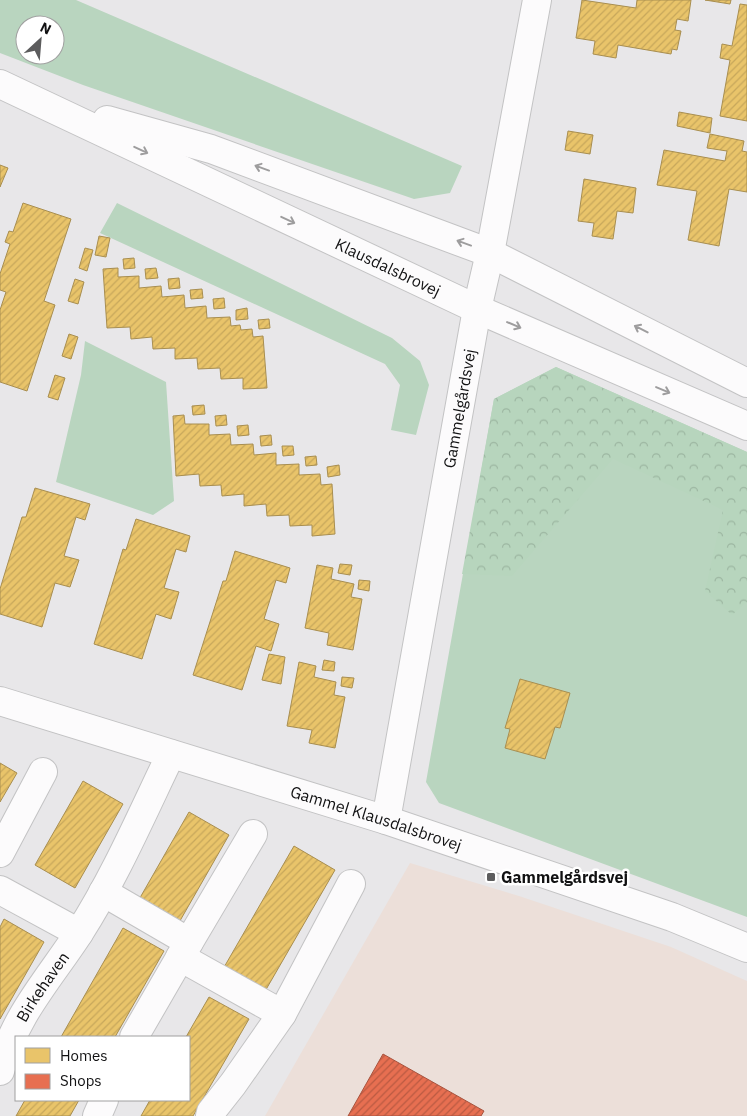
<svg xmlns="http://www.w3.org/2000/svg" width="747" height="1116" font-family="'IBM Plex Sans',sans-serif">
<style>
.commercial{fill:#ecdfd9}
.green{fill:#b9d5bf;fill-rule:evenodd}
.forest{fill:url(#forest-crowns)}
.homes{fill:url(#homes-hatch);stroke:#a88e50}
.shops{fill:url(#shops-hatch);stroke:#a7533e}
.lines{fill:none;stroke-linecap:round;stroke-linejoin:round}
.minor-casing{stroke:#c3c3c4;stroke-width:30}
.minor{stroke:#fcfbfc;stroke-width:28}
.oneway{stroke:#9e9d9e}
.poi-dot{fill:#5c5c5d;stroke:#fff;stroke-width:2}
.labels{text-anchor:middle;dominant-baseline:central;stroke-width:5;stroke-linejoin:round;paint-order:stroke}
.street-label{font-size:16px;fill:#111112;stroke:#fff}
.poi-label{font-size:16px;font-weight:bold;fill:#111112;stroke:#fff;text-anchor:start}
</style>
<defs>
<pattern id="forest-crowns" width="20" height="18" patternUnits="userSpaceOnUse" patternTransform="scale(1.25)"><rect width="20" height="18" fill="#b7d5bd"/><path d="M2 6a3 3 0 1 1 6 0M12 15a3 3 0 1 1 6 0" fill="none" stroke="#9cb6a1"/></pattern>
<pattern id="homes-hatch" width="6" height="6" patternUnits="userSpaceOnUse" patternTransform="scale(1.25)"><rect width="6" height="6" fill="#e9c46a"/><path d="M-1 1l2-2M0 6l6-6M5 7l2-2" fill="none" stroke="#c7a75b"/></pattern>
<pattern id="shops-hatch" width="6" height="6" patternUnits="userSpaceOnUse" patternTransform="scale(1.25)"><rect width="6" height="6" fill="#e76f51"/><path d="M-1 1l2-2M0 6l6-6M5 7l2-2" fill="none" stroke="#ba5a42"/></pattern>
</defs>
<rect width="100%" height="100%" fill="#e8e7e9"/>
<!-- commercial -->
<path class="commercial" d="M410,863L519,896L671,947L747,981V1116H265Z"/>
<!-- green -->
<path class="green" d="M0,0H76L462,166L450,193L414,199L83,85L0,53ZM25,25H55V55H25Z
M117,203L392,338L420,361L429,385L416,435L391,430L400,385L385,364L100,233Z
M85,341L166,382L174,501L153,515L56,482L81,375Z
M556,367L747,452V917L439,803L426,782L494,399Z"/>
<!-- forest -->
<path class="forest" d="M556,367L747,452V602L732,615L705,591L723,510L613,459L512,576L462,574L494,399Z"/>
<!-- homes -->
<path class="homes" d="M582,0L636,8L637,0H691L688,21L677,19L675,30L681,31L677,50L672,49L671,54L618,45L616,58L593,54L595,41L576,38Z
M705,0H731L730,4Z
M740,4L747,5V121L720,116L730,60L720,58L722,44L732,46Z
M679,112L712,118L710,133L677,126Z
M568,131L593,135L590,154L565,150Z
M710,134L744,141L742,151L747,152V192L729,189L719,246L688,240L697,191L657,185L664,150L725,161L727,151L707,148Z
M0,165L8,168L0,187Z
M584,179L636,188L633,213L617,211L613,239L592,236L594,223L578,221Z
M23,203L71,219L44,301L55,305L27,391L0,382V310L6,292L0,290V274L10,244L5,242L9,231L13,232Z
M99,236L110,238L106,257L95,255Z
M85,248L93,250L87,271L79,268Z
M134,258L135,268L124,269L123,259Z
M118,268V277L139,276V288L161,286L162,297L184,295L185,308L206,306L207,318L230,317L231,326L240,325L241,330L252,329L253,337L263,336L267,388L243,389V378L221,379L220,368L198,369L197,358L175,359V348L153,349L152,337L131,339L130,327L107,328L103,269Z
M156,268L158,278L146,279L145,269Z
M179,278L180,288L169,289L168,279Z
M75,279L84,282L78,304L68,301Z
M202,289L203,298L191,299L190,290Z
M224,298L225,308L214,309L213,299Z
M247,308L248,319L236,320V310Z
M269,319L270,328L259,329L258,320Z
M69,334L78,337L71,359L62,356Z
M55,375L65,378L58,400L48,397Z
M204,405L205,414L193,415L192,406Z
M184,415L185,424H209V435L230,434L231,445L253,444L254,455L276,453V465L299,464V475L320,474L321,485L332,484L335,534L312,536V525L290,526L289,515L267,516L266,504L244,506V494L222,496L221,485L200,486L199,474L176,476L173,416Z
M226,415L227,425L216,426L215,416Z
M248,425L249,435L238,436L237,426Z
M271,435L272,445L261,446L260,436Z
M282,446H293L294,455L283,456Z
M316,456L317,465L306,466L305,457Z
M339,465L340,475L328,477L327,467Z
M35,488L90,504L85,520L76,517L64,556L79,560L70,587L55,583L42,627L0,614V589L22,517H26Z
M136,519L190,536L186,552L176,549L164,588L179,592L171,619L156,614L142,659L94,644L123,549L126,550Z
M235,551L290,568L286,583L276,580L264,619L279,624L271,651L256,646L242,690L193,675L223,581H226Z
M340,564L352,565L350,575L338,573Z
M317,565L333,568L331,579L354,584L351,597L362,599L353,650L327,645L329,633L305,628Z
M359,580L370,581L369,591L358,589Z
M269,654L285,657L281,684L262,680Z
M324,660L335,662L334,671L322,670Z
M299,662L316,666L314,677L336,682L334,695L345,697L335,748L309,743L312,730L287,726Z
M342,677L354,678L352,688L341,686Z
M520,679L570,693L560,728L555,727L545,759L505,748L510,729L505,728Z
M0,763L17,773L0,802Z
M83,781L123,804L75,888L35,865Z
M189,812L229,835L177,926L137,903Z
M294,846L335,870L264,993L223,969Z
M4,919L44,942L0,1019V927Z
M123,928L164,951L115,1037H61Z
M209,997L249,1019L193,1116H141L150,1100H189V1037H186Z
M25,1100H79L70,1116H16Z"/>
<!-- shops -->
<path class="shops" d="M383,1054L484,1111L481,1116H348Z"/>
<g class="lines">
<!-- minor casing -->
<g class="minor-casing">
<g id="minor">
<path id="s1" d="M0,84L477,309L747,426"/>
<path d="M107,120L211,149L490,253L747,383"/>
<path id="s2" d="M0,701L386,820L672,917L747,948"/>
<path id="s3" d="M386,820L477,309L490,253L537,0"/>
<path d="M0,853L43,772"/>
<path d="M0,890L79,933"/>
<path d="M103,892L189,942L134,1037"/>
<path d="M189,942L253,834"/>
<path d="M180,957L282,1014L233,1084L211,1112L210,1116"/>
<path d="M282,1014L351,884"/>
<path id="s4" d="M0,1071C14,1016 49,979 79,933C115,877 142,814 171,754"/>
<path d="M97,1116L104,1100"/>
</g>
</g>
<!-- minor -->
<use href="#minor" class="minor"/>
</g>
<!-- one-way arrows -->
<defs><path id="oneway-shaft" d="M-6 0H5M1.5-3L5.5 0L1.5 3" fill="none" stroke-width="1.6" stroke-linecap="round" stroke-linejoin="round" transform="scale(1.25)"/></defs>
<g class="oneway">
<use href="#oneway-shaft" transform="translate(141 150) rotate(25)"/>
<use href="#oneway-shaft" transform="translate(262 168) rotate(-160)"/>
<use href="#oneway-shaft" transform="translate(288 220) rotate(25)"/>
<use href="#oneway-shaft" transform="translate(464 243) rotate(-160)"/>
<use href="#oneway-shaft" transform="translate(514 325) rotate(23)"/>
<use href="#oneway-shaft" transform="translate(641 329) rotate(-153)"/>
<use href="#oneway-shaft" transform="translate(663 390) rotate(23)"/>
</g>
<!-- markers -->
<rect class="poi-dot" x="486" y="872" width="10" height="10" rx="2.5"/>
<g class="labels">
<!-- street labels -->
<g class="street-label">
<text stroke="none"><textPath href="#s1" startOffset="429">Klausdalsbrovej</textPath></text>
<text stroke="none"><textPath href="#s3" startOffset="418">Gammelgårdsvej</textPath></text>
<text stroke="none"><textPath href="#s2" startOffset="394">Gammel Klausdalsbrovej</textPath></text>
<text stroke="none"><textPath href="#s4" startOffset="95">Birkehaven</textPath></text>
</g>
<!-- poi labels -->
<g class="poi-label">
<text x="501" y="877">Gammelgårdsvej</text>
</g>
</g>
<!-- legend -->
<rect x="15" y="1036" width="175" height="65" fill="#ffffff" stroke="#a0a0a0"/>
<rect x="25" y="1048" width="25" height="15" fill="#e9c46a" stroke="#a0a0a0"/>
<text x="60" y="1061" font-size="15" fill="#111112">Homes</text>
<rect x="25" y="1074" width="25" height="15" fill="#e76f51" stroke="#a0a0a0"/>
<text x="60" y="1086" font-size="15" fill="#111112">Shops</text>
<!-- north arrow -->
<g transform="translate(40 40) rotate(26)"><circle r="24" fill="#ffffff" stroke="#a0a0a0"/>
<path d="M0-4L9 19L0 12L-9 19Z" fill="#5c5c5d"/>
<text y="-8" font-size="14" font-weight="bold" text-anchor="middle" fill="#111112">N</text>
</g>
</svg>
